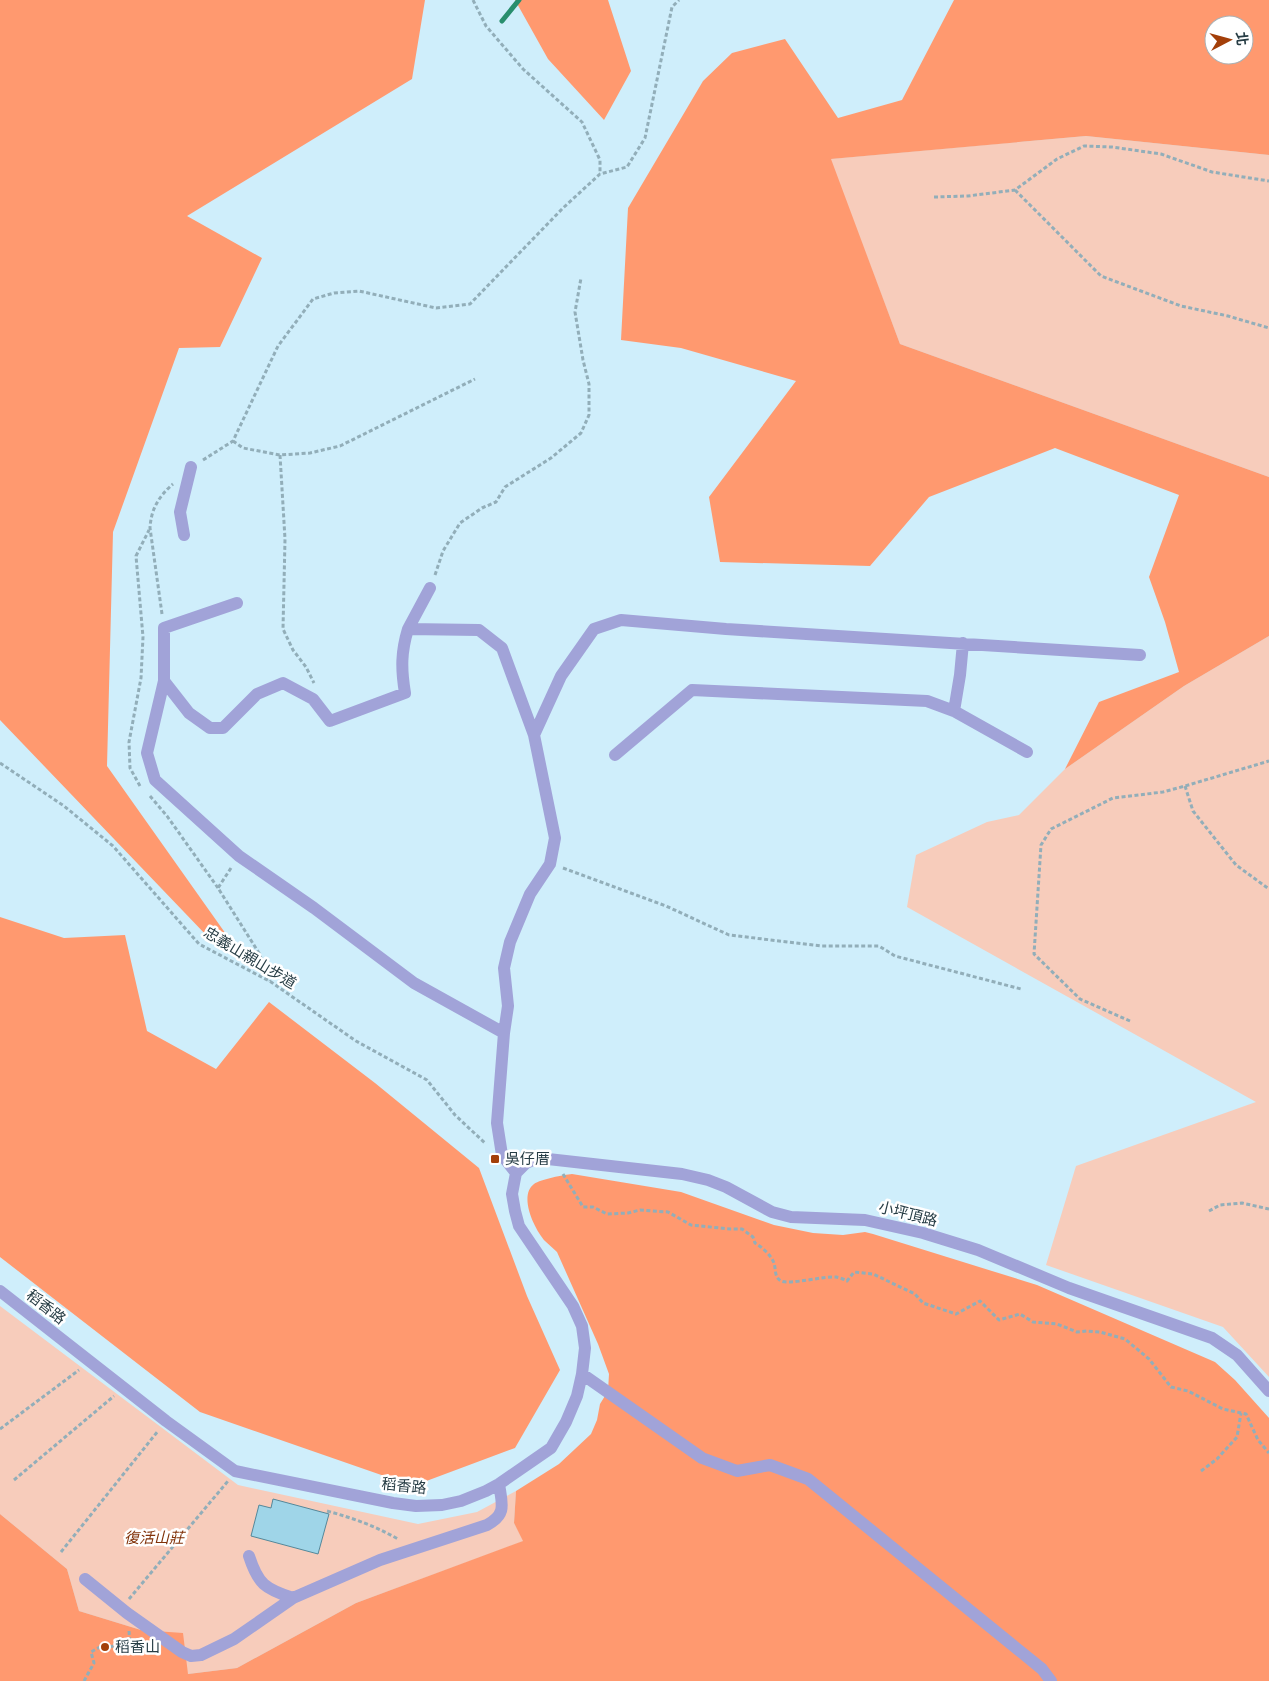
<svg xmlns="http://www.w3.org/2000/svg" width="1269" height="1681" font-family="'Roboto Serif','Noto Sans TC',serif">
<style>
.green{fill:#f7ccbb}
.forest{fill:#ff996f;fill-rule:evenodd}
.lines{fill:none;stroke-linecap:round;stroke-linejoin:round}
.stream{stroke:#288e6d;stroke-width:5}
.building{fill:#9fd5e8;stroke:#54889a}
.path{stroke:#92aeb9;stroke-width:3;stroke-dasharray:4 2.5;stroke-linecap:butt}
.minor{stroke:#a1a3d8;stroke-width:12}
.poi-dot{fill:#a33f09;stroke:#fff;stroke-width:2}
.labels{text-anchor:middle;dominant-baseline:central;stroke-width:5;stroke-linejoin:round;paint-order:stroke}
.street-label{font-size:15px;fill:#273d45;stroke:#fff}
.poi-label{font-size:15px;fill:#273d45;stroke:#fff;text-anchor:start}
.park-label{font-size:15px;font-style:italic;fill:#813209;stroke:#fff}
</style>
<rect width="100%" height="100%" fill="#cfeefb"/>
<!-- green -->
<path class="green" d="M1086,136L1269,155V477L900,344L830,159Z
M1269,636V1377L1223,1327L1046,1265L1076,1166L1256,1102L907,907L916,855L987,822L1019,815L1065,769L1184,686Z
M0,1306L238,1485L418,1524L477,1512L516,1491L514,1523L524,1541L356,1603L237,1668L188,1674L141,1630L79,1611L67,1569L0,1514Z"/>
<!-- forest -->
<path class="forest" d="M0,0H425L412,79L187,216L262,258L220,347L179,348L113,532L107,766L233,944L207,936L0,720Z
M515,0H608L631,71L604,120L548,59Z
M954,0H1269V155L1086,136L831,159L900,344L1269,477V636L1184,686L1065,769L1099,702L1179,672L1165,622L1149,577L1179,495L1055,448L929,497L870,566L720,562L709,497L796,381L681,348L621,340L628,208L703,81L732,53L785,39L838,118L902,100ZM1214,25H1244V55H1214Z
M0,917L64,938L125,935L147,1031L216,1069L269,1002L375,1083L479,1168L527,1296L560,1370L515,1448L413,1486L200,1412L0,1257Z
M572,1174L681,1192L774,1225L813,1233L843,1235L865,1232L873,1234L1037,1285L1215,1362L1235,1380L1269,1418V1681H0V1514L67,1569L79,1611L141,1630L183,1633L188,1674L237,1668L356,1603L523,1541L514,1523L516,1491L559,1464L591,1434L597,1420L600,1404L608,1391L609,1374L598,1344L557,1252C553,1248 549,1245 545,1241C535,1230 518,1196 534,1184C541,1179 564,1175 572,1174Z"/>
<g class="lines">
<!-- stream -->
<path class="stream" d="M502,21L519,0"/>
</g>
<!-- building -->
<path class="building" d="M273,1499L329,1514L318,1554L251,1536L259,1505L271,1508Z"/>
<g class="lines">
<!-- path -->
<path class="path" d="M473,0L486,26L523,69L582,122L600,160V174
M1015,190L1101,276L1181,306L1228,316L1269,328
M934,197L968,196L1015,190L1057,159L1084,146L1112,147L1161,154L1212,172L1269,181
M233,441L243,448L280,455L310,453L340,446L475,379
M280,455L285,539L283,629L293,650L306,667L314,683
M203,460L233,441L278,346L313,299L334,293L359,291L436,308L470,304L563,208L600,174L627,167L645,138L672,7L679,0
M435,575L443,551L460,523L482,508L496,502L505,487L551,458L581,433L589,415V384L583,360L575,312L581,278
M162,614L150,528C151,509 159,496 173,484
M0,763L64,806L113,846L199,944L271,982L356,1041L427,1080L455,1115L486,1144
M140,786L130,768L129,742L141,678L143,637L136,556L149,530
M1185,786L1193,811L1236,865L1269,889
M150,796L167,816L218,888
M231,868L218,888L259,953L270,981
M563,868L666,906L729,935L822,946H879L895,956L1021,989
M1130,1021L1080,999L1034,954L1041,845L1051,829L1113,798L1163,792L1185,786L1269,761
M563,1174L583,1207H593L607,1214L628,1213L640,1210L668,1212L691,1225L730,1229H742L753,1237L755,1243C762,1247 771,1255 774,1263C776,1269 774,1277 781,1281C789,1285 824,1276 836,1277C840,1278 844,1279 847,1281L854,1272L873,1274L915,1294L923,1303L956,1314L980,1301L999,1320L1020,1314L1033,1322L1057,1324L1077,1332L1087,1331L1100,1332L1125,1339L1149,1359L1171,1387L1188,1391L1223,1409L1246,1414L1258,1440L1269,1453
M1209,1211L1220,1205L1242,1203L1269,1209
M0,1429L79,1370
M1201,1471L1217,1459L1237,1437L1241,1413
M14,1480L114,1396
M327,1511C353,1518 375,1526 398,1539
M61,1552L158,1431
M129,1599L228,1481
M129,1631L130,1643
M84,1681L94,1663L91,1652L100,1647L120,1646L141,1640"/>
<!-- minor -->
<path class="minor" d="M184,535L180,512L191,467
M430,588L408,629L479,630L502,648L534,735
M237,603L164,628V681L147,753L155,780L239,856L314,908L414,983L504,1033L497,1123L502,1155L516,1173
M164,681L189,713L210,728H223L257,694L283,683L313,699L330,721L405,693C401,669 401,652 408,629
M954,711L1027,752
M615,755L692,690L927,701L954,711L960,675L963,643
M504,1033L508,1006L504,968L510,942L530,894L550,864L555,838L534,735L561,676L594,629L621,620L726,629L1140,655
M0,1291L166,1421L235,1471L393,1503L416,1506L442,1505L461,1501L486,1491L499,1484L551,1448L566,1422L577,1396L582,1374L585,1348L582,1326L573,1306L519,1226L515,1211L512,1194L516,1173L526,1163L539,1158L682,1174L708,1180L726,1187L772,1212L791,1217L865,1220L923,1233L978,1250L1069,1288L1212,1338L1237,1355L1269,1391
M582,1374L702,1458L737,1471L770,1465L808,1479L1042,1669L1051,1681
M249,1556C258,1584 265,1589 293,1598
M85,1579L127,1613L182,1652L191,1656L201,1655L234,1639L293,1598L380,1560L487,1525C507,1514 502,1504 499,1484"/>
</g>
<!-- markers -->
<g class="poi-dot">
<rect x="490" y="1154" width="10" height="10" rx="2.5"/>
<circle cx="105" cy="1647" r="5"/>
</g>
<g class="labels">
<!-- street labels -->
<g class="street-label">
<text transform="translate(250 958) rotate(31)">忠義山親山步道</text>
<text transform="translate(908 1214) rotate(14)">小坪頂路</text>
<text transform="translate(46 1307) rotate(38)">稻香路</text>
<text transform="translate(404 1486) rotate(6)">稻香路</text>
</g>
<!-- poi labels -->
<g class="poi-label">
<text x="505" y="1159">吳仔厝</text>
<text x="115" y="1647">稻香山</text>
</g>
<!-- park labels -->
<g class="park-label">
<text x="154" y="1538">復活山莊</text>
</g>
</g>
<!-- north arrow -->
<g transform="translate(1229 40) rotate(84)"><circle r="24" fill="#ffffff" stroke="#a9b1b5"/>
<path d="M0-4L9 19L0 12L-9 19Z" fill="#a33f09"/>
<text y="-8" font-size="14" font-weight="bold" text-anchor="middle" fill="#273d45">北</text>
</g>
</svg>
